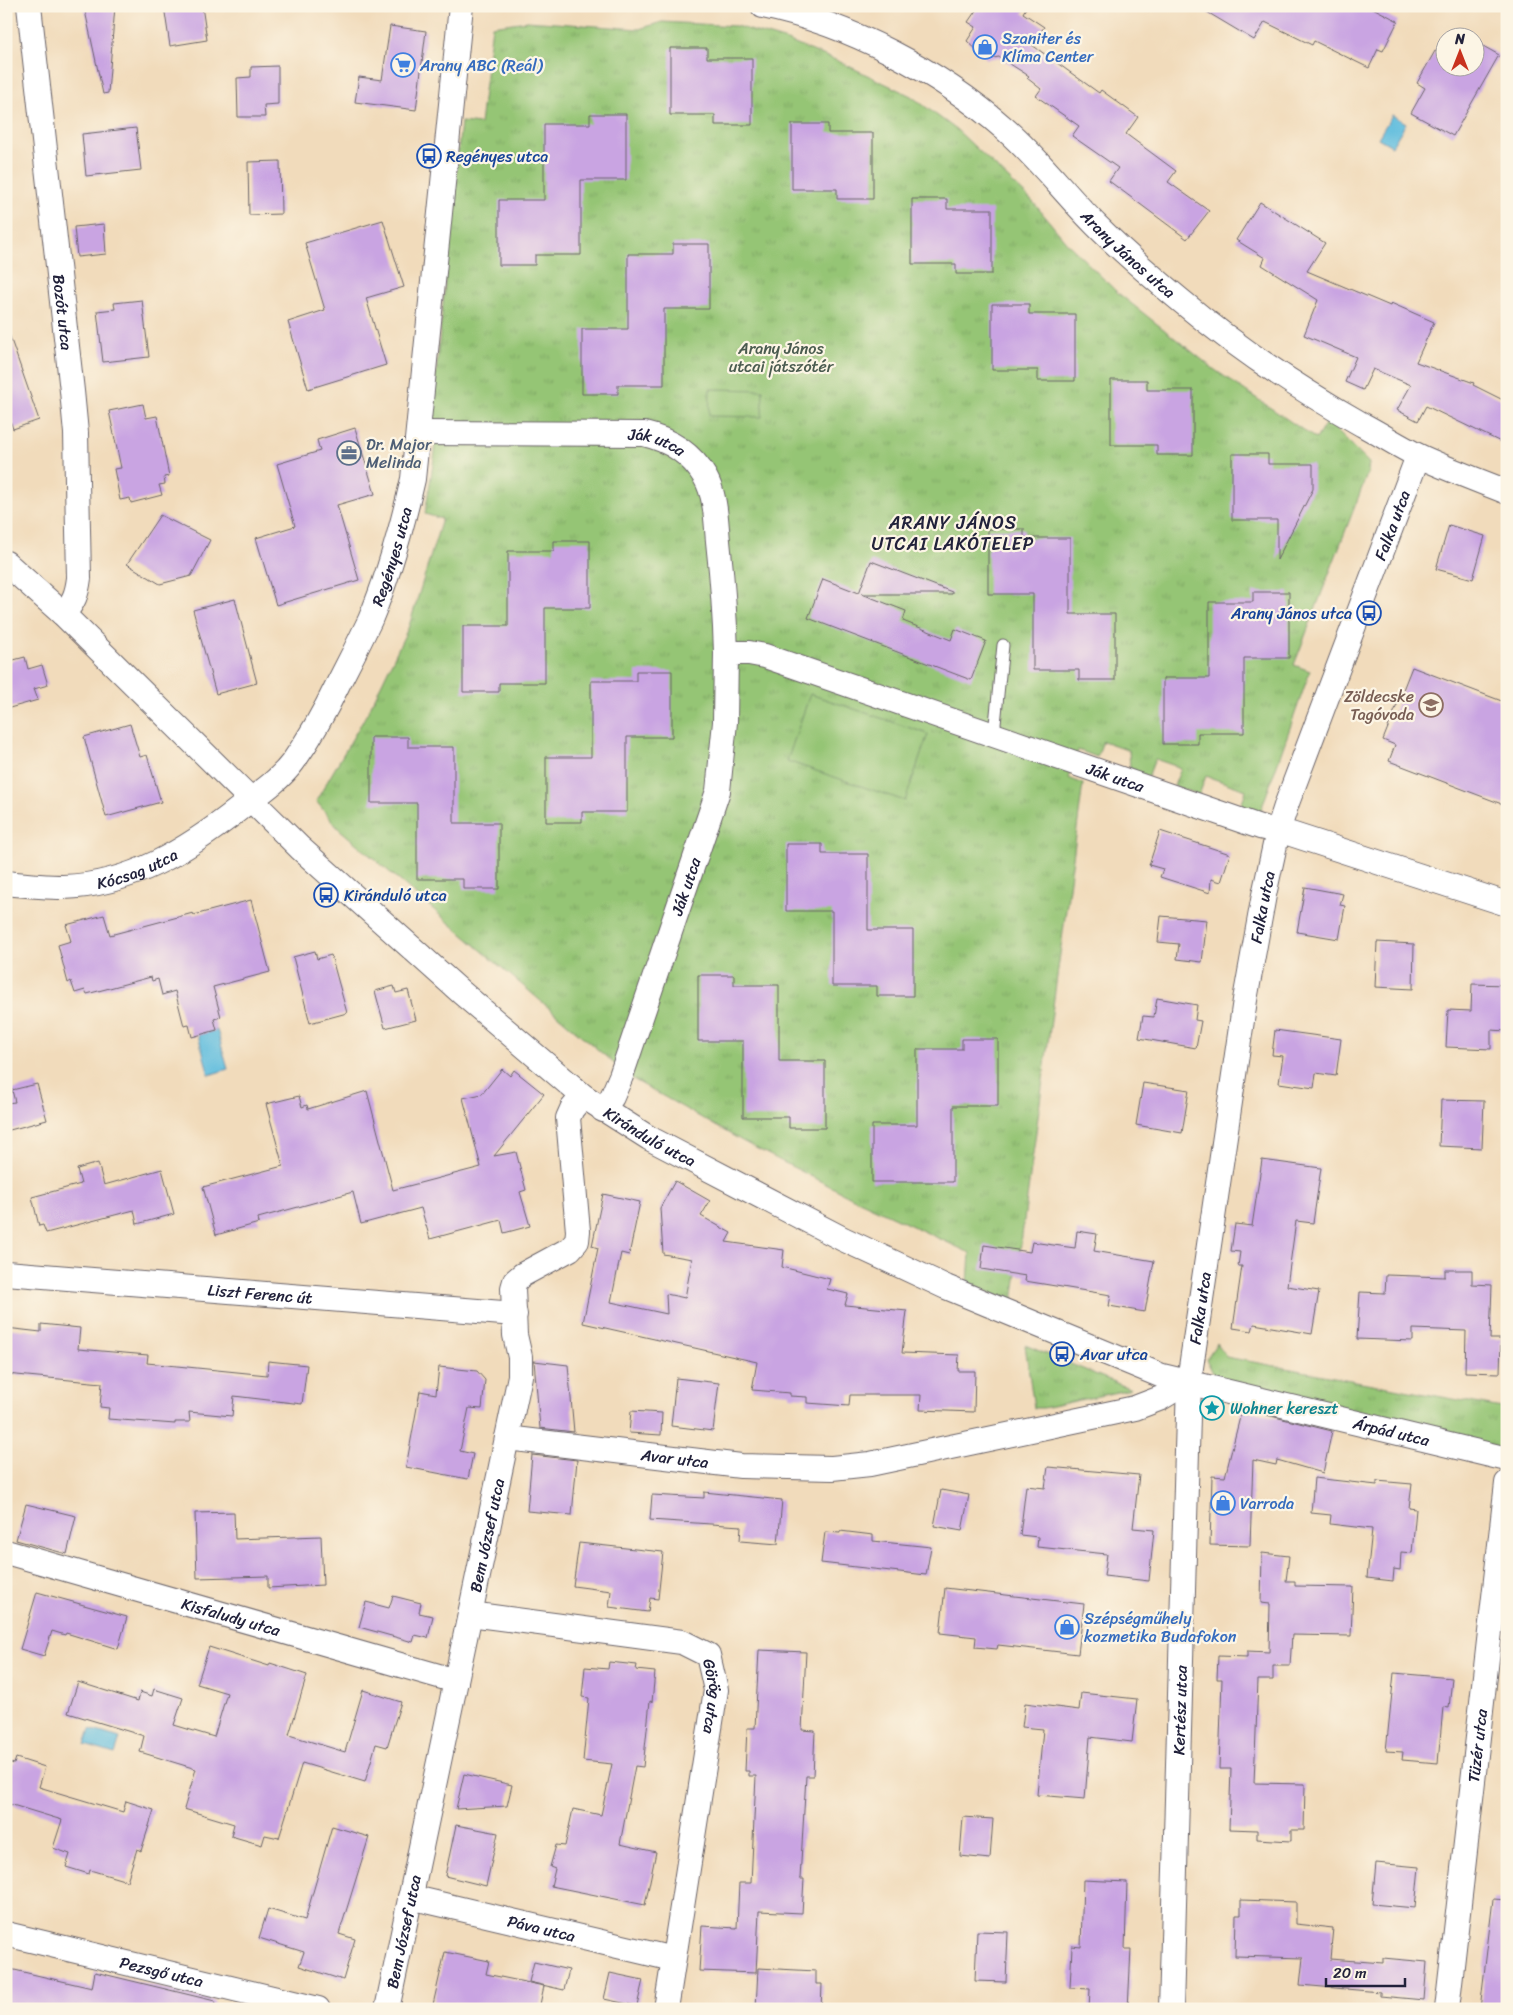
<svg xmlns="http://www.w3.org/2000/svg" width="1513" height="2015" font-family="Sriracha,sans-serif">
<style>
.grass{fill:url(#grass-tufts);stroke:#5c7458}
.garden{fill:#95c575;stroke:#5c7458}
.water{fill:#60bdde;stroke:#41708c}
.building{fill:#c9a4e2}
.lines{fill:none;stroke-linecap:round;stroke-linejoin:round}
.lane-casing{stroke:#6a6368;stroke-width:13}
.street-casing{stroke:#6a6368;stroke-width:26}
.lane{stroke:#fff;stroke-width:11}
.street{stroke:#fff;stroke-width:24}
.labels{text-anchor:middle;dominant-baseline:central;stroke-width:4.5;stroke-linejoin:round;paint-order:stroke}
.shop-label{font-size:16px;fill:#366cbe;stroke:#fcf5e5;text-anchor:start}
.transit-label{font-size:16px;fill:#164399;stroke:#fcf5e5;text-anchor:start}
.street-label{font-size:16px;fill:#22223b;stroke:#fcf5e5}
.park-label{font-size:16px;fill:#4a5b4f;stroke:#fcf5e5}
.service-label{font-size:16px;fill:#4e5e75;stroke:#fcf5e5;text-anchor:start}
.education-label{font-size:16px;fill:#785e54;stroke:#fcf5e5;text-anchor:end}
.culture-label{font-size:16px;fill:#0d838f;stroke:#fcf5e5;text-anchor:start}
.neighbourhood-label{font-size:18px;letter-spacing:1px;fill:#22223b;stroke:#fcf5e5}
</style>
<defs>
<pattern id="grass-tufts" width="24" height="20" patternUnits="userSpaceOnUse" patternTransform="scale(1.25)"><rect width="24" height="20" fill="#95c575"/><path d="M3 7l-1-3M5 7V3M7 7l1-3M15 17l-1-3M17 17v-4M19 17l1-3" fill="none" stroke="#80a966"/></pattern>
</defs>
<rect width="100%" height="100%" fill="#fcf5e5"/>
<filter id="ink" filterUnits="userSpaceOnUse"><feTurbulence type="fractalNoise" baseFrequency=".02" numOctaves="2"/><feDisplacementMap in="SourceGraphic" scale="10" xChannelSelector="R" yChannelSelector="G"/><feConvolveMatrix kernelMatrix="1 2 1 2 8 2 1 2 1" color-interpolation-filters="sRGB"/></filter>
<filter id="wash" filterUnits="userSpaceOnUse"><feTurbulence type="fractalNoise" baseFrequency=".0096" numOctaves="4" result="noise"/><feDisplacementMap in="SourceGraphic" scale="20" xChannelSelector="R" yChannelSelector="G"/><feGaussianBlur stdDeviation="1.12" result="paint"/><feColorMatrix in="noise" values="0 0 0 0 0 0 0 0 0 0 0 0 0 0 0 0 0 1.4 0 .05"/><feComposite in="paint" operator="in"/></filter>
<g filter="url(#wash)">
<rect width="100%" height="100%" fill="#f1dbbb"/>
<!-- grass -->
<path class="grass" d="M527,21L639,29L662,22L736,26L787,41L838,61L911,96L958,131L1033,202L1067,243L1118,293L1215,370L1316,439L1327,421L1369,463L1368,472L1294,665L1310,671L1260,813L1241,806L1246,790L1206,776L1199,795L1174,786L1181,768L1155,759L1148,777L1130,770L1129,750L1103,741L1097,757L1078,750L1069,778L1083,784L1013,1302L968,1284L970,1253L857,1200L744,1142L631,1078L338,828L316,801L369,710L409,626L442,519L425,514L435,452L432,415L461,122L480,124L492,26Z
M1217,1343L1226,1357L1507,1409V1451L1217,1381L1206,1359Z
M1025,1345L1131,1389L1043,1408H1034Z"/>
<!-- garden -->
<path class="garden" d="M710,389L763,390L762,417L709,416Z
M810,694L928,734L905,801L787,761Z"/>
<!-- water -->
<path class="water" d="M1392,115L1406,123L1392,146L1378,138Z
M217,1030L228,1069L209,1075L198,1035Z
M90,1729L120,1738L115,1754L85,1745Z"/>
<g id="blocks">
<!-- building -->
<path class="building" d="M84,6H115L108,93L103,94Z
M164,6H202L207,40L170,46Z
M979,6H1027L1023,13L1044,27L1032,45L1099,93L1101,90L1138,117L1126,134L1176,171L1168,182L1209,211L1187,239L1109,181L1118,168L1072,136L1079,126L1036,96L1041,89L1027,78L1029,76L999,57L987,59L967,41L976,27L968,22Z
M1197,6H1369L1398,21L1383,51L1378,49L1369,68L1314,41L1312,45L1265,22L1254,40Z
M390,26L426,31L416,110L355,102L359,77L382,80Z
M1476,42L1499,55L1453,136L1411,113L1425,88L1417,83L1435,51L1443,55L1446,51V68H1476Z
M670,48H707V58H752V125H715V115H670Z
M278,66V104L264,105L265,117H238L237,78L251,77V67Z
M590,114H626V180H581V255H535V265H499V200H544V124H590Z
M792,124H828V133H873V199H837V189H792Z
M136,128L141,170L86,176L82,134Z
M280,161L281,214L249,215L248,162Z
M912,199H947V209H992V274H956V264H912Z
M1260,202L1325,243L1307,271L1390,306L1391,303L1434,322L1416,362L1474,383L1473,385L1507,402V445L1426,406L1418,421L1397,410L1411,385L1373,369L1363,390L1345,382L1356,357L1304,335L1318,300L1262,265L1265,258L1236,240Z
M383,220L404,287L366,298L386,365L308,389L288,322L325,310L305,243Z
M104,224L106,254L77,257L74,227Z
M673,244H709V309H664V385H618V394H582V329H628V254H673Z
M142,300L149,357L103,362L97,311L115,309L114,303Z
M992,304H1029V314H1075V381H1038V370H992Z
M9,334L39,420L13,429L6,409V335Z
M1111,380H1147V390H1193V455H1157V445H1111Z
M143,404L146,418L157,416L169,476L164,477L165,484L159,485L162,495L131,503L130,498L120,500L114,469L121,468L109,411Z
M355,428L375,494L337,505L359,580L276,605L256,538L295,526L277,464L320,451L317,440Z
M1232,454H1268V464H1313V489L1277,560V520H1232Z
M160,515L210,540L191,576L160,584L127,564Z
M1449,525L1485,536L1473,579L1436,569Z
M988,529H1024V538H1070V614H1115V680H1079V670H1033V594H988Z
M554,541H590V608H545V683H499V692H463V626H508V551H554Z
M871,561L952,592V594H862L906,611L903,621L951,640L955,629L986,641L971,680L808,618L823,579L859,593Z
M1253,592H1289V658H1244V733H1198V744H1163V678H1209V602H1253Z
M235,599L257,683L216,694L193,610Z
M25,657L28,669L42,665L48,685L34,689L38,700L6,709V662Z
M1412,667L1507,703V806L1389,761L1395,745L1383,740Z
M636,671H672V737H627V812H582V822H546V757H591V681H636Z
M130,724L140,757L147,755L161,802L106,817L84,737Z
M371,737H408V747H454V823H499V889H463V879H417V803H371Z
M1160,831L1230,854L1221,882L1211,879L1210,893L1160,877L1163,869L1149,865Z
M786,844H822V854H868V930H913V996H877V986H832V911H786Z
M1305,887L1343,894L1340,905L1345,906L1339,939L1297,932Z
M251,900L270,972L213,987L221,1017L214,1019L217,1030L192,1037L189,1025L184,1026L175,991L162,995L158,979L152,981L151,977L87,994L85,990L75,993L71,981L68,983L58,945L71,941L66,925L104,915L110,935L193,913L194,915Z
M1161,916L1207,920L1202,962L1177,959L1179,944L1158,942Z
M1377,942L1414,944L1413,989L1375,987Z
M315,951L317,959L331,955L347,1013L310,1023L293,957Z
M698,975H734V985H779V1061H825V1128H789V1117H743V1041H698Z
M1472,984L1507,985V1031L1491,1030V1049L1446,1047L1448,1010L1471,1011Z
M394,986L396,993L408,990L416,1020L385,1028L375,991Z
M1157,998L1197,1005L1195,1020L1201,1021L1196,1048L1139,1038L1143,1016L1154,1017Z
M1275,1030L1341,1039L1336,1076L1316,1073L1314,1088L1279,1083L1283,1056L1272,1055Z
M962,1039H998V1106H953V1182H872V1125H917V1049H962Z
M502,1069L510,1076L514,1070L544,1094L494,1156L516,1152L526,1190L520,1192L530,1226L504,1233L501,1220L430,1239L421,1208L361,1224L353,1192L258,1218L259,1223L216,1235L203,1187L283,1166L266,1104L299,1096L302,1107L307,1105L308,1109L367,1091L393,1190L481,1167L463,1098L482,1094Z
M1143,1083L1189,1090L1182,1133L1136,1125Z
M37,1084L47,1120L6,1131V1103L15,1102L12,1090Z
M1441,1100L1484,1101L1482,1148L1439,1146Z
M1262,1160L1321,1168L1313,1223L1296,1221L1287,1286L1319,1291L1312,1334L1254,1324L1252,1331L1233,1328L1242,1266H1238L1240,1252L1231,1251L1235,1224L1252,1226Z
M98,1163L104,1185L162,1169L174,1214L137,1224L134,1210L46,1233L43,1225L39,1226L32,1197L81,1184L77,1169Z
M675,1181L710,1201L701,1216L731,1233L726,1242L784,1250L782,1267L830,1279L827,1289L848,1294L845,1305L907,1311L902,1353L959,1355L958,1371H975L974,1412L920,1410L921,1395H850L849,1406L807,1403V1397L790,1396V1393L752,1390L757,1362L583,1323L598,1248L592,1246L603,1194L640,1202L629,1255L621,1253L611,1302L667,1314L666,1294L685,1298L692,1259L663,1254L660,1208Z
M1077,1231L1097,1234L1094,1251L1154,1261L1145,1312L1109,1306L1111,1295L1025,1281L1026,1276L981,1269L984,1245L1030,1252L1032,1242L1075,1248Z
M1445,1270H1472V1284L1492,1285L1490,1339H1501L1500,1373L1465,1372L1466,1331L1413,1329V1341L1357,1339L1360,1292L1385,1293L1386,1275L1445,1277Z
M41,1324L80,1328L78,1349L148,1355L147,1363L267,1375L268,1361L307,1365L302,1404L234,1396L232,1416L189,1412L190,1422H175V1424L108,1419L109,1408L100,1407L102,1383L6,1374V1328L41,1332Z
M534,1361L568,1365L574,1432L540,1428Z
M439,1367L477,1371L485,1380L482,1409L469,1408L460,1451L473,1454L468,1479L406,1467L420,1391L436,1394Z
M676,1378L719,1383L713,1431L671,1426Z
M1242,1409L1332,1431L1323,1473L1277,1460L1276,1465L1253,1460L1250,1546L1210,1545L1212,1476L1225,1477Z
M631,1411L662,1413L661,1435L629,1433Z
M532,1455L577,1460L572,1515L527,1511Z
M1048,1467L1139,1475L1133,1528L1154,1530L1149,1581L1104,1576L1107,1554L1037,1547L1038,1537L1020,1535L1026,1486L1045,1488Z
M1314,1478L1377,1485V1481L1412,1484L1409,1508L1416,1509L1412,1553L1401,1552L1400,1570L1394,1569L1393,1581L1367,1578L1372,1529L1330,1524L1331,1515L1311,1513Z
M941,1490L969,1495L962,1531L934,1526Z
M704,1492L782,1500L778,1544L740,1541L741,1526L650,1520L652,1495L704,1498Z
M26,1504L76,1516L67,1554L16,1540Z
M234,1512L235,1539L321,1536L323,1585L268,1588V1576L197,1578L195,1513Z
M840,1531L873,1535V1541L931,1547L926,1575L821,1563L825,1532L840,1533Z
M579,1543L663,1552L658,1599L650,1598L648,1612L609,1607L611,1591L573,1586Z
M1262,1553L1289,1556L1286,1581H1295V1586L1353,1587L1351,1636L1292,1635L1290,1666H1273V1680H1258L1254,1783L1305,1784L1304,1830H1291V1841L1257,1839V1830L1229,1829L1231,1769H1219L1222,1679H1217L1218,1656L1247,1657V1651L1269,1652L1270,1604L1261,1603Z
M945,1588L1084,1604L1078,1654L998,1645L997,1649L975,1647L976,1637L940,1633Z
M37,1592L127,1617L118,1649L66,1633L65,1635L52,1631L44,1656L20,1649Z
M393,1596L421,1603L419,1613L433,1616L428,1638L415,1635L413,1642L359,1627L366,1602L389,1608Z
M209,1647L269,1666L270,1663L307,1675L289,1735L345,1752L363,1690L401,1702L387,1747L376,1744L365,1782L302,1763L279,1838L265,1835L262,1845L231,1836L234,1824L184,1809L196,1769L140,1752L144,1736L68,1713L78,1682L138,1701L140,1692L152,1696L154,1689L183,1698L174,1725L214,1737L227,1693L197,1684Z
M759,1650L806,1652L802,1730L815,1731L813,1776H806L800,1879H804L802,1913L759,1911L756,1973L699,1971L702,1926L737,1928L739,1883H751L756,1776H749V1771H745L747,1728H755Z
M609,1662L637,1665L636,1670L655,1672L652,1702L650,1701L643,1767L635,1766L620,1844L656,1852L645,1905L551,1886L555,1869L550,1867L556,1845L565,1846L573,1809L601,1815L612,1764L583,1761L589,1698L582,1697L585,1667L608,1669Z
M1394,1673L1452,1678L1449,1708L1443,1707L1438,1763L1402,1760L1403,1752L1386,1751Z
M1081,1693L1137,1699L1132,1742L1090,1737L1085,1799L1037,1795L1043,1729L1022,1727L1025,1703L1079,1710Z
M16,1758L45,1767L39,1787L123,1812L126,1801L154,1810L141,1851L137,1849L127,1881L90,1870L89,1874L66,1867L70,1854L53,1848L62,1820L6,1803V1762L14,1764Z
M464,1774L512,1785L507,1806L456,1809Z
M963,1817L993,1819L990,1859L960,1856Z
M456,1825L498,1833L486,1886L445,1876Z
M332,1826L369,1837L339,1934L355,1939L343,1980L299,1966L304,1952L259,1938L268,1909L305,1920Z
M1376,1863L1419,1867L1415,1908L1372,1904Z
M1083,1880L1127,1882L1125,1949H1131L1128,2009H1089L1090,1989L1070,1988L1072,1946L1081,1947Z
M1493,1899L1507,1900V2009H1480Z
M1241,1900L1296,1902V1924L1333,1928L1330,1959L1383,1963V1958L1427,1962L1424,2000L1380,1996V1992L1300,1985L1303,1958L1235,1956L1236,1915H1241Z
M977,1931L1008,1932L1006,1982L975,1981Z
M445,1952L489,1961L486,1974L544,1986L539,2009H432Z
M534,1962L569,1970L564,1990L529,1982Z
M6,1968L92,1988L95,1972L215,2001L214,2009H6Z
M758,1968L816,1971V1984H822L821,2009H756Z
M610,1973L643,1980L637,2006L604,1999Z"/>
</g>
</g>
<g filter="url(#ink)">
<use href="#blocks" fill-opacity="0" stroke="#6a6368" stroke-width="1"/>
<g class="lines">
<!-- lane casing -->
<g class="lane-casing">
<path id="lane" d="M994,734L1003,645"/>
</g>
<!-- street casing -->
<g class="street-casing">
<g id="street">
<path id="s1" d="M29,6L72,391L76,433L79,578C77,594 74,602 63,614"/>
<path id="s2" d="M763,6C850,24 939,71 1006,130C1039,159 1065,194 1096,225C1123,252 1151,276 1180,300C1237,348 1299,389 1363,425C1382,435 1400,447 1419,456C1447,469 1477,480 1507,492"/>
<path id="s3" d="M418,433L644,434C670,440 691,453 705,477C716,496 716,520 718,541C722,578 725,615 726,653H749L765,656L1260,827L1291,834L1507,904"/>
<path id="s4" d="M6,563L63,614L300,848L462,993L583,1096L649,1138L843,1239L946,1287L1162,1376L1507,1459"/>
<path id="s5" d="M6,883C25,885 44,887 63,887C131,885 187,850 239,809C257,795 279,781 293,762C310,738 325,711 338,684C349,663 360,641 370,620C389,575 402,527 413,479L461,6"/>
<path id="s6" d="M603,1110L612,1097L621,1076L718,791L725,722L726,653"/>
<path id="s7" d="M6,1273L515,1314"/>
<path id="s8" d="M507,1438L741,1466L832,1468L870,1464L1135,1408L1161,1398L1189,1381"/>
<path id="s9" d="M6,1552L456,1681"/>
<path id="s10" d="M470,1614L682,1642L708,1655L716,1690L666,2009"/>
<path id="s11" d="M410,1897L673,1959"/>
<path id="s12" d="M6,1934L318,2009"/>
<path id="s13" d="M387,2009L520,1376V1357L515,1335L513,1288L515,1281L522,1275L570,1249L577,1241L578,1231L568,1118L572,1109L583,1096"/>
<path id="s14" d="M1171,2009L1189,1381L1245,1000L1264,895L1278,831L1287,803L1418,456"/>
<path id="s15" d="M1447,2009L1507,1483"/>
</g>
</g>
<!-- lane -->
<use href="#lane" class="lane"/>
<!-- street -->
<use href="#street" class="street"/>
</g>
</g>
<!-- icons -->
<defs>
<g id="shop-ring" transform="scale(1.25)"><circle r="9.5" fill="#fcf5e5" stroke="#3f7fe0" stroke-width="1.5"/><path d="M-5-2.5h2.3a2.7 3.5 0 0 1 5.4 0H5L5.5 6h-11ZM-1.5-2.5h3a1.5 2.3 0 0 0-3 0Z" fill="#3f7fe0"/></g>
<g id="supermarket-ring" transform="scale(1.25)"><circle r="9.5" fill="#fcf5e5" stroke="#3f7fe0" stroke-width="1.5"/><path d="M-6-5.5h2.5l.6 2H6L4.5 2H-2.5L-4.4-4H-6ZM-1.5 3.2a1.3 1.3 0 1 0 .1 0ZM3 3.2a1.3 1.3 0 1 0 .1 0Z" fill="#3f7fe0"/></g>
<g id="bus-ring" transform="scale(1.25)"><circle r="9.5" fill="#fcf5e5" stroke="#1a4fb4" stroke-width="1.5"/><path d="M-5-6H5V4H4V6H2V4H-2V6H-4V4H-5ZM-3.5-4V0h7V-4ZM-3.5 1.2v1.5H-2V1.2ZM2 1.2v1.5H3.5V1.2Z" fill="#1a4fb4"/></g>
<g id="office-ring" transform="scale(1.25)"><circle r="9.5" fill="#fcf5e5" stroke="#5c6f8a" stroke-width="1.5"/><path d="M-6-3h4V-5.5h4V-3h4V5H-6ZM-1-4.5V-3h2v-1.5ZM-6 0V1H6V0Z" fill="#5c6f8a"/></g>
<g id="school-ring" transform="scale(1.25)"><circle r="9.5" fill="#fcf5e5" stroke="#8d6e63" stroke-width="1.5"/><path d="M0-5L7-2L0 1L-7-2ZM-4 1L0 2.5L4 1V4Q0 6-4 4Z" fill="#8d6e63"/></g>
<g id="sight-ring" transform="scale(1.25)"><circle r="9.5" fill="#fcf5e5" stroke="#0f9aa8" stroke-width="1.5"/><path d="M0-6L1.8-2.2L6-1.7L2.9 1.2L3.7 5.4L0 3.3L-3.7 5.4L-2.9 1.2L-6-1.7L-1.8-2.2Z" fill="#0f9aa8"/></g>
</defs>
<g fill-rule="evenodd">
<use href="#shop-ring" x="985" y="47"/>
<use href="#supermarket-ring" x="403" y="65"/>
<use href="#bus-ring" x="429" y="156"/>
<use href="#office-ring" x="349" y="453"/>
<use href="#bus-ring" x="1369" y="613"/>
<use href="#school-ring" x="1431" y="705"/>
<use href="#bus-ring" x="326" y="895"/>
<use href="#bus-ring" x="1062" y="1354"/>
<use href="#sight-ring" x="1212" y="1408"/>
<use href="#shop-ring" x="1223" y="1503"/>
<use href="#shop-ring" x="1067" y="1627"/>
</g>
<g class="labels">
<!-- shop labels -->
<g class="shop-label">
<text x="1002" y="38">Szaniter és<tspan x="1002" dy="18">Klíma Center</tspan></text>
<text x="420" y="65">Arany ABC (Reál)</text>
<text x="1240" y="1503">Varroda</text>
<text x="1084" y="1618">Szépségműhely<tspan x="1084" dy="18">kozmetika Budafokon</tspan></text>
</g>
<!-- transit labels -->
<g class="transit-label">
<text x="446" y="156">Regényes utca</text>
<text x="1352" y="613" text-anchor="end">Arany János utca</text>
<text x="344" y="895">Kiránduló utca</text>
<text x="1080" y="1354">Avar utca</text>
</g>
<!-- street labels -->
<g class="street-label">
<text stroke="none"><textPath href="#s2" startOffset="450">Arany János utca</textPath></text>
<text stroke="none"><textPath href="#s1" startOffset="308">Bozót utca</textPath></text>
<text stroke="none"><textPath href="#s3" startOffset="240">Ják utca</textPath></text>
<text stroke="none"><textPath href="#s14" startOffset="1512">Falka utca</textPath></text>
<text stroke="none"><textPath href="#s5" startOffset="554">Regényes utca</textPath></text>
<text stroke="none"><textPath href="#s3" startOffset="891">Ják utca</textPath></text>
<text stroke="none"><textPath href="#s5" startOffset="134">Kócsag utca</textPath></text>
<text stroke="none"><textPath href="#s6" startOffset="239">Ják utca</textPath></text>
<text stroke="none"><textPath href="#s14" startOffset="1108">Falka utca</textPath></text>
<text stroke="none"><textPath href="#s4" startOffset="864">Kiránduló utca</textPath></text>
<text stroke="none"><textPath href="#s7" startOffset="255">Liszt Ferenc út</textPath></text>
<text stroke="none"><textPath href="#s14" startOffset="702">Falka utca</textPath></text>
<text stroke="none"><textPath href="#s4" startOffset="1666">Árpád utca</textPath></text>
<text stroke="none"><textPath href="#s8" startOffset="169">Avar utca</textPath></text>
<text stroke="none"><textPath href="#s13" startOffset="484">Bem József utca</textPath></text>
<text stroke="none"><textPath href="#s9" startOffset="234">Kisfaludy utca</textPath></text>
<text stroke="none"><textPath href="#s10" startOffset="285">Görög utca</textPath></text>
<text stroke="none"><textPath href="#s14" startOffset="299">Kertész utca</textPath></text>
<text stroke="none"><textPath href="#s15" startOffset="265">Tüzér utca</textPath></text>
<text stroke="none"><textPath href="#s11" startOffset="135">Páva utca</textPath></text>
<text stroke="none"><textPath href="#s13" startOffset="79">Bem József utca</textPath></text>
<text stroke="none"><textPath href="#s12" startOffset="160">Pezsgő utca</textPath></text>
</g>
<!-- park labels -->
<g class="park-label">
<text x="781" y="348">Arany János<tspan x="781" dy="18">utcai játszótér</tspan></text>
</g>
<!-- service labels -->
<g class="service-label">
<text x="366" y="444">Dr. Major<tspan x="366" dy="18">Melinda</tspan></text>
</g>
<!-- education labels -->
<g class="education-label">
<text x="1414" y="696">Zöldecske<tspan x="1414" dy="18">Tagóvoda</tspan></text>
</g>
<!-- culture labels -->
<g class="culture-label">
<text x="1230" y="1408">Wohner kereszt</text>
</g>
<!-- neighbourhood labels -->
<g class="neighbourhood-label">
<text x="953" y="523">ARANY JÁNOS<tspan x="953" dy="21">UTCAI LAKÓTELEP</tspan></text>
</g>
</g>
<!-- margin -->
<rect width="1513" height="2015" fill="none" stroke="#fcf5e5" stroke-width="25"/>
<!-- north arrow -->
<g transform="translate(1460 52)"><circle r="24" fill="#fcf5e5" stroke="#a5a1a1"/>
<path d="M0-4L9 19L0 12L-9 19Z" fill="#c8321e"/>
<text y="-8" font-size="14" font-weight="bold" text-anchor="middle" fill="#22223b">N</text>
</g>
<!-- scale -->
<path d="M1326 1978v8h79v-8" fill="none" stroke="#22223b" stroke-width="2.5"/>
<text x="1333" y="1978" font-size="15" fill="#22223b" stroke="#fcf5e5" stroke-width="4" paint-order="stroke">20 m</text>
</svg>
